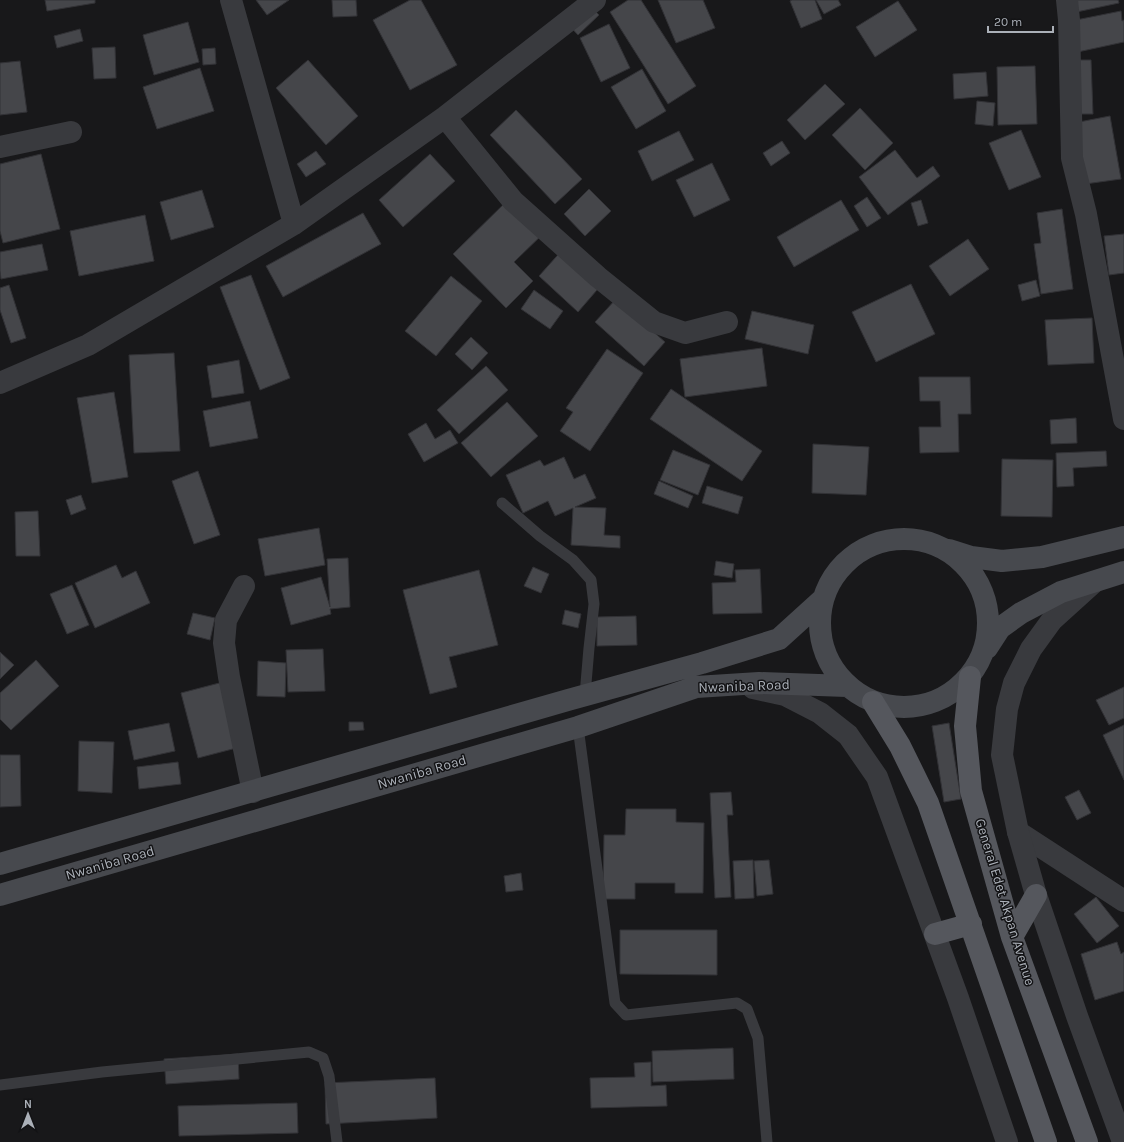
<svg xmlns="http://www.w3.org/2000/svg" width="1124" height="1142" font-family="Karla,sans-serif">
<style>
.building{fill:#45464a;stroke:#323236}
.lines{fill:none;stroke-linecap:round;stroke-linejoin:round}
.service{stroke:#393a3e;stroke-width:11}
.minor{stroke:#393a3e;stroke-width:22}
.tertiary{stroke:#393a3e;stroke-width:22}
.secondary{stroke:#47494e;stroke-width:22}
.primary{stroke:#55575d;stroke-width:22}
.labels{text-anchor:middle;dominant-baseline:central;stroke-width:3;stroke-linejoin:round;paint-order:stroke}
.street-label{font-size:14px;fill:#abb0b8;stroke:#131315}
</style>
<rect width="100%" height="100%" fill="#18181a"/>
<!-- building -->
<path class="building" d="M45,0H95V3L47,11Z
M256,0H289L267,15Z
M332,0H356L357,16L333,17Z
M410,0H421L457,65L410,90L373,20Z
M628,0H641L696,86L668,104L610,12Z
M658,0H703L715,28L676,43Z
M792,0H815L822,19L801,28L790,1Z
M816,0H838L841,5L824,14Z
M1064,0H1118L1119,3L1067,14Z
M898,1L917,30L875,57L856,27Z
M586,2L599,15L578,35L566,22Z
M1121,11L1122,21L1124,20V42L1073,53L1066,22Z
M188,22L199,62L154,75L143,35Z
M609,24L630,68L601,82L580,38Z
M80,29L83,41L57,48L54,36Z
M115,47L116,78L94,79L92,48Z
M215,48L216,64L203,65L202,49Z
M308,60L358,116L326,145L276,88Z
M1072,60H1091L1093,114H1074Z
M20,61L27,112L0,115V63Z
M1035,66L1037,124L998,125L997,67Z
M200,68L214,111L157,129L143,87Z
M642,69L666,111L636,129L611,87Z
M986,72L988,96L954,99L953,74Z
M825,84L845,104L805,140L787,120Z
M977,101L995,103L993,126L975,124Z
M860,108L893,143L865,170L832,135Z
M516,110L582,179L555,204L490,135Z
M1110,116L1121,179L1085,184L1074,123Z
M1021,130L1041,177L1009,190L989,143Z
M679,131L694,160L652,181L638,151Z
M782,141L790,153L771,166L763,153Z
M895,150L917,178L933,166L940,176L888,215L859,177Z
M316,151L326,164L306,177L297,164Z
M41,154L60,229L3,243L0,231V164Z
M430,154L455,181L403,227L379,200Z
M712,163L730,200L694,217L676,180Z
M589,189L611,211L585,236L564,214Z
M202,190L214,227L171,240L160,202Z
M512,196L546,231L514,262L533,281L506,308L453,254Z
M867,197L881,218L867,227L854,206Z
M841,200L859,230L794,267L777,237Z
M921,200L928,223L918,226L911,203Z
M1062,209L1073,289L1041,294L1034,244L1041,243L1037,213Z
M363,213L381,244L283,297L266,266Z
M145,215L154,261L79,276L70,231Z
M1124,234V273L1109,275L1104,236Z
M968,239L989,269L950,296L929,266Z
M42,244L48,270L1,279L0,271V252Z
M564,248L603,283L578,312L539,276Z
M251,275L290,378L260,390L220,287Z
M451,276L482,301L436,356L405,331Z
M1036,280L1040,296L1022,301L1018,285Z
M911,284L935,334L876,362L852,312Z
M9,285L26,338L11,343L0,310V288Z
M534,290L563,311L550,329L521,309Z
M616,299L665,342L644,366L595,322Z
M752,311L814,325L808,354L745,339Z
M1092,318L1094,363L1048,365L1045,320Z
M471,337L488,353L472,370L455,354Z
M762,348L767,386L685,397L680,359Z
M607,349L643,373L590,451L560,431L573,412L566,408Z
M174,353L180,451L134,453L129,355Z
M239,360L244,393L212,398L207,366Z
M486,366L508,390L459,434L437,410Z
M919,377H970L971,414H958L959,452L920,453L919,427H941L940,401H920Z
M671,389L762,451L742,481L650,419Z
M114,392L128,477L92,483L77,398Z
M250,401L258,438L210,447L203,411Z
M507,402L538,436L491,477L461,443Z
M1076,418L1077,443L1051,444L1050,420Z
M426,423L435,439L450,430L458,443L424,462L408,434Z
M813,444L869,447L866,495L812,493Z
M673,450L710,465L698,495L660,480Z
M1106,451L1107,466L1073,468L1074,486L1057,487L1056,453Z
M564,457L574,479L585,474L596,498L575,507L606,508L604,535L620,536V548L571,545L573,508L555,516L548,501L523,513L506,475L540,460L544,466Z
M1002,459L1053,460L1052,517L1001,516Z
M198,471L220,535L194,544L172,481Z
M659,481L693,496L688,508L654,494Z
M707,486L743,497L738,514L702,503Z
M81,495L86,509L71,515L66,500Z
M38,511L40,556H16L15,512Z
M319,528L325,565L265,576L258,539Z
M348,558L350,607L330,609L331,614L291,625L281,588L321,577L330,607L327,559Z
M716,561L734,564L732,578L714,575Z
M116,565L122,578L136,571L150,603L95,628L75,583Z
M533,567L549,574L541,593L524,586Z
M760,569L762,613L713,614L712,583L736,582L735,570Z
M479,570L498,645L449,657L457,687L430,694L403,590Z
M72,585L89,625L67,634L50,594Z
M565,610L581,614L578,628L562,624Z
M193,613L215,618L210,640L187,634Z
M636,616L637,645L597,646V617Z
M323,649L325,691L288,692L286,650Z
M0,652L14,665L0,679Z
M36,660L59,686L11,730L0,719V693Z
M258,661L286,663L285,697L257,696Z
M227,681L244,746L198,758L181,693Z
M1124,687V718L1109,725L1096,700Z
M349,722H363L364,730L349,731Z
M169,723L175,751L134,760L128,731Z
M949,723L961,799L944,802L932,726Z
M1124,725V780L1103,735Z
M79,741L114,742L112,793L78,791Z
M0,755H20L21,806L0,807Z
M178,762L181,784L139,789L137,767Z
M1079,790L1091,813L1077,820L1065,797Z
M731,792L733,815H727L731,897L715,898L710,793Z
M626,809H676V822L704,823L703,893H675V883H635V899H603L604,835H625Z
M753,860L754,898L735,899L733,861Z
M769,860L773,894L757,896L754,861Z
M521,873L523,890L506,892L504,876Z
M1096,897L1119,926L1097,943L1074,914Z
M620,930H717V975L620,974Z
M1117,942L1121,954L1124,952V991L1095,1000L1081,954Z
M733,1048L734,1079L653,1082L652,1051Z
M238,1054L239,1079L166,1084L164,1059Z
M651,1062V1086L666,1085L667,1106L591,1108L590,1078L635,1077L634,1063Z
M435,1078L437,1118L326,1124L325,1083Z
M297,1103L298,1133L179,1136L178,1106Z"/>
<g class="lines">
<!-- service -->
<path class="service" d="M502,503L540,536L573,560L591,580L594,604L589,648L585,695
M578,727L615,1003L626,1015L737,1003L747,1009L758,1038L767,1142
M0,1085L102,1072L309,1052L323,1058L329,1076L337,1142"/>
<!-- minor -->
<path class="minor" d="M231,0L294,224
M1067,0L1069,20L1072,158L1086,214L1124,419
M445,117L513,201L598,277L654,322L685,333L727,322
M0,147L71,132
M0,383L88,345L294,224L445,117L595,0
M244,586L226,620L224,643L229,677L253,792
M1018,832L1124,901"/>
<!-- tertiary -->
<path class="tertiary" d="M1094,582L1052,620L1031,649L1014,683L1007,709L1002,755L1018,832L1036,895L1077,1016L1123,1142
M753,688L785,695L820,713L848,735L877,777L958,998L1007,1142"/>
<!-- secondary -->
<path class="secondary" d="M820 623a84 84 0 1 1 168 0a84 84 0 1 1-168 0Z
M949,550L971,557L1002,561L1042,557L1124,537
M987,648L1000,628L1021,613L1061,592L1124,572
M0,864L568,700L702,663L779,639L822,600
M0,895L578,727L696,687L759,683L847,686"/>
<!-- primary -->
<path class="primary" d="M970,677L965,726L971,791L1012,937L1087,1142
M873,702L900,746L928,803L1046,1142
M935,934L971,924
M1012,937L1036,895"/>
</g>
<g class="labels">
<!-- street labels -->
<g class="street-label">
<text transform="translate(744 686) rotate(-2)">Nwaniba Road</text>
<text transform="translate(422 772) rotate(-16)">Nwaniba Road</text>
<text transform="translate(110 863) rotate(-16)">Nwaniba Road</text>
<text transform="translate(1005 902) rotate(73)">General Edet Akpan Avenue</text>
</g>
</g>
<!-- north arrow -->
<g transform="translate(28 1114)" stroke="#131315" stroke-width="3" paint-order="stroke">
<path d="M0-3L7 15L0 10L-7 15Z" fill="#abb0b8"/>
<text y="-6" font-size="11" font-weight="bold" text-anchor="middle" fill="#abb0b8">N</text>
</g>
<!-- scale -->
<path d="M988 26v6h65v-6" fill="none" stroke="#abb0b8" stroke-width="2"/>
<text x="994" y="26" font-size="12" fill="#abb0b8" stroke="#131315" stroke-width="3" paint-order="stroke">20 m</text>
</svg>
